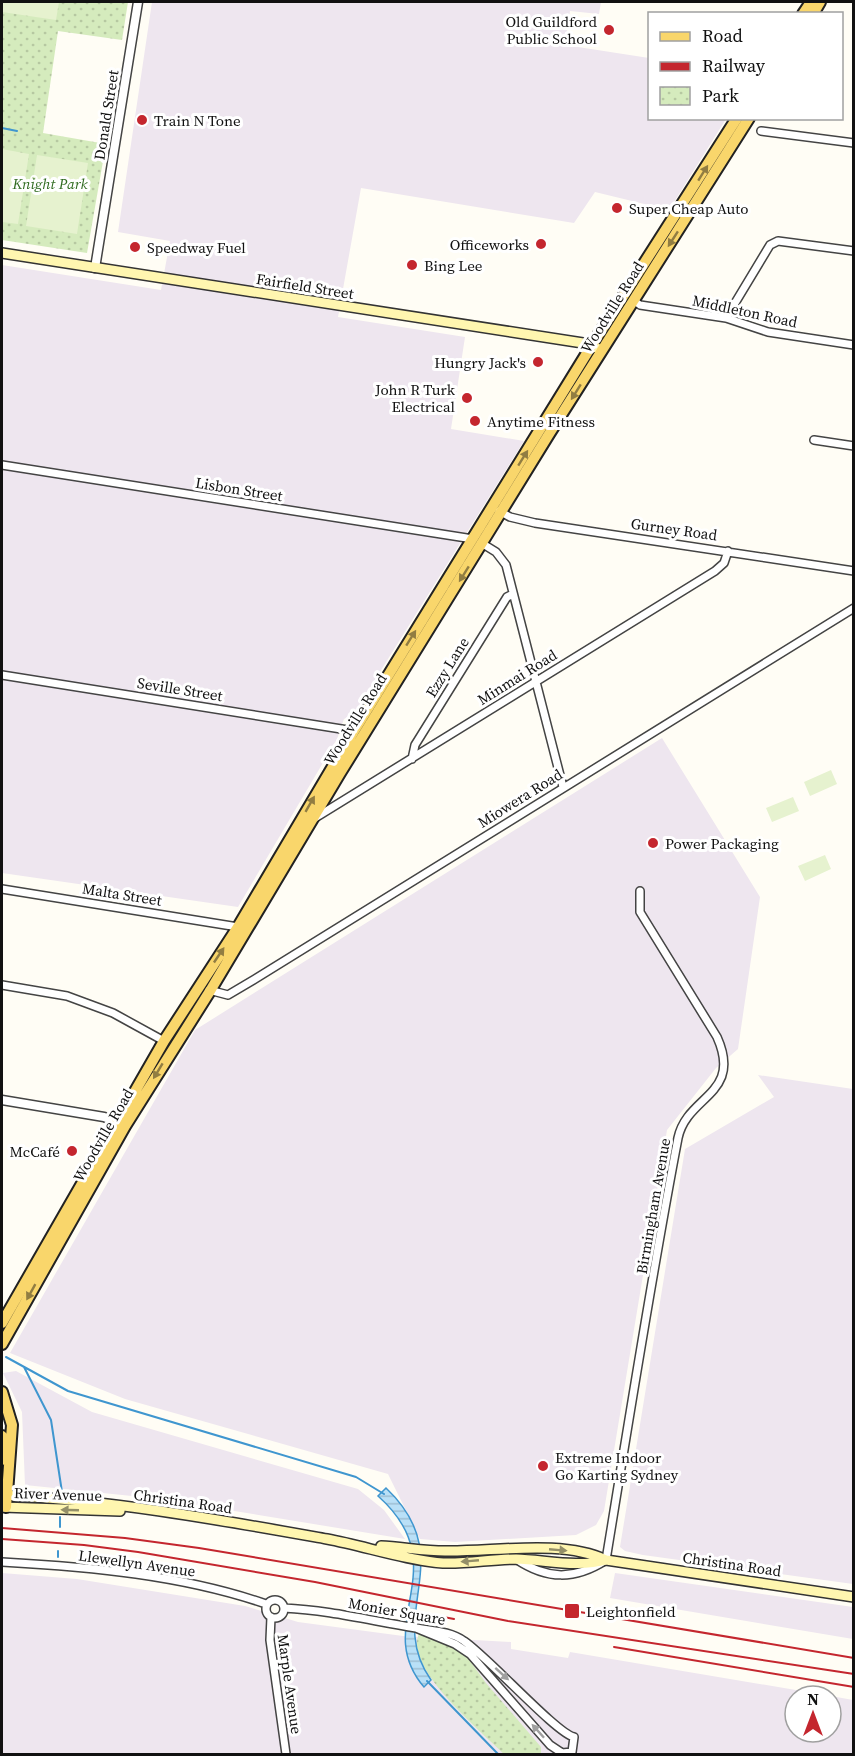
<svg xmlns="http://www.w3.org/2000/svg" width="855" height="1756" font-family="'Source Serif 4',serif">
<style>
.industrial{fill:#eee6ef}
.park{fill:url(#park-dots)}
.pitch{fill:#e6f2cf}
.water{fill:url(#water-rules);stroke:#3f96cf;stroke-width:1.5}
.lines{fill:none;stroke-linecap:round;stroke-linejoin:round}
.stream{stroke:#3f96cf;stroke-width:2}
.minor-casing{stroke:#444;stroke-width:10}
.tertiary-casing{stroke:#444;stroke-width:11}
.secondary-casing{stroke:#333;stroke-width:12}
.primary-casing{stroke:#222;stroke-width:14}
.minor{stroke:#fff;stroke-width:7}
.tertiary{stroke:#fff;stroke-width:8}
.secondary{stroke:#fff6b0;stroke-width:9}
.primary{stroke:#f9d66b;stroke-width:10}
.rail{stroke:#c4262e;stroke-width:2}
.oneway{fill:#917d42}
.oneway2{fill:#948f68}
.oneway3{fill:#a0a0a0}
.poi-dot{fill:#c4262e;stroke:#fff;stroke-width:2}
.labels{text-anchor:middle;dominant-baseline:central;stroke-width:6;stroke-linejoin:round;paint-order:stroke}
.poi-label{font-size:15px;fill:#111;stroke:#fff;text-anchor:start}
.street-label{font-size:15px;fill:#111;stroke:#fff}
.park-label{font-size:15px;font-style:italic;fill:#2f6b1f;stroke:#fff}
</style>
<defs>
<pattern id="park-dots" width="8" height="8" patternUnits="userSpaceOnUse" patternTransform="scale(1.5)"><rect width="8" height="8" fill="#d5ebbd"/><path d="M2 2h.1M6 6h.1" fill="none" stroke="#b6c8a1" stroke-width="1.8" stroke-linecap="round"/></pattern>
<pattern id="water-rules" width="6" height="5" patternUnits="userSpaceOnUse" patternTransform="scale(1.5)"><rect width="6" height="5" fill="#b9e0f7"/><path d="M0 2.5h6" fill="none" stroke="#9ebfd3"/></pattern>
</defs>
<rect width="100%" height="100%" fill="#fffdf5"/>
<!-- industrial -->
<path class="industrial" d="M152,2H601L599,14L570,11L565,45L649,58L650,118L726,119L669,210L595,192L574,223L361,188L338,317L465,337L451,429L524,441L353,715L344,719L337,739L238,907L2,873V265L161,290L170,241L118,232Z
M662,738L760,897L738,1049L716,1068L667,1130L604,1511L596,1525L576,1535L455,1542L420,1539L388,1474L125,1399L10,1353L195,1030Z
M758,1075L853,1089V1584L643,1555L625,1551L620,1547L685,1149L774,1097Z
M16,1371L92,1412L358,1489L384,1510L405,1539L161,1499L25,1485L22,1412L3,1373Z
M2,1573L77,1579L245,1606L298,1622L403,1636L511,1642V1649L568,1658L570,1652L831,1696H795V1732H831V1696L853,1700V1754H2Z
M615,1573L853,1607V1639L610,1598Z"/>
<!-- park -->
<path class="park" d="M2,2H128L122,40L58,31L43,133L106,144L87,253L2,240Z
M419,1634L452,1645L465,1654L486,1683L541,1747V1754H504C482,1732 403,1667 419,1634Z"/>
<!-- pitch -->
<path class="pitch" d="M2,2H59L56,20L2,12Z
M2,149L29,154L18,224L2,222Z
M37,155L88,163L77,234L26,226Z
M831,770L837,784L810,796L804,782Z
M793,797L799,811L772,822L766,808Z
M825,855L831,869L805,881L798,866Z"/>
<!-- water -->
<path class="water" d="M386,1488C461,1559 384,1614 431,1680L424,1687C370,1624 458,1567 378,1496Z"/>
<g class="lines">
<!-- stream -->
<path class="stream" d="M2,128L17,131
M6,1357L68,1391L356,1477L384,1494
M24,1367L51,1420L62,1492
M60,1527V1517
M58,1557V1551
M427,1681L498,1754"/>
<!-- minor casing -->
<g class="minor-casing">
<path id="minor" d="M761,131L854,143
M633,300L640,305L726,318L768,332L854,345
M726,318L770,245L778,241L854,251
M814,440L854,446
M2,465L473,539
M499,511L510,517L535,523L854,571
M483,544L496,552L506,565L563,787
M2,675L354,731
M412,759L415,745L507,597L513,594
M315,818L715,571L724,563L728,551
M2,889L238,927
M2,985L67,996L113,1013L164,1041
M209,990L228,995L255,979L854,608
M516,1559C547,1580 575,1580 606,1560C629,1420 651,1279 678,1138C687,1095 743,1095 717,1037L640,912V891
M2,1562C91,1567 182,1575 266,1604
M266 1609a9 9 0 1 1 18 0a9 9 0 1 1-18 0Z
M284,1608C329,1610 372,1621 416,1628C433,1631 450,1631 464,1641C488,1657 557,1734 574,1737L572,1752L562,1753L550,1745L470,1654L455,1644L416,1628
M271,1617L270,1640L286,1754"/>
</g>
<!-- tertiary casing -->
<g class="tertiary-casing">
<path id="tertiary" d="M95,268L138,2
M2,1100L104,1117L122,1124"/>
</g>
<!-- secondary casing -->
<g class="secondary-casing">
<path id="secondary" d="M2,253L583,343L602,350
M2,1495C111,1500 220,1520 327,1539C365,1546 404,1560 443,1563C467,1564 492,1559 516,1559C546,1560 578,1568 606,1560
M2,1507L120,1511
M381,1546C402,1547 424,1551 445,1551C494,1552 562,1539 606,1560L854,1597"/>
</g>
<!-- primary casing -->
<g class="primary-casing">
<path id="primary" d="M803,14L811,2
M813,14L820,2
M2,1323L164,1041L238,927L354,731L592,345L737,118
M2,1344L125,1126L210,991L340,773L549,434L749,118
M2,1392L12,1425L6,1507
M2,1436V1460"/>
</g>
<!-- minor -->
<use href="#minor" class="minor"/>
<!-- tertiary -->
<use href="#tertiary" class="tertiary"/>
<!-- secondary -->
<use href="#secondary" class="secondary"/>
<!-- primary -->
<use href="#primary" class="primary"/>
<!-- rail -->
<path class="rail" d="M2,1528L125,1538L199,1548L854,1658
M2,1539L84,1545L138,1552L315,1582L508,1621L854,1674
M417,1612L454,1619
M614,1647L854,1687"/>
</g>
<!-- one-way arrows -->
<defs><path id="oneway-solid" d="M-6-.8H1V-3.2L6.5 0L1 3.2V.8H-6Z" transform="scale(1.5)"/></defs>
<g class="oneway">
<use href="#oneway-solid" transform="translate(703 173) rotate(-58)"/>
<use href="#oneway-solid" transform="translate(673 239) rotate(123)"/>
<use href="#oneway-solid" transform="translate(576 392) rotate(122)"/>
<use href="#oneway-solid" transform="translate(523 458) rotate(-58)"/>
<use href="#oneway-solid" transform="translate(464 574) rotate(122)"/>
<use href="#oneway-solid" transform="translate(411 638) rotate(-58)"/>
<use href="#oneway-solid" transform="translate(310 804) rotate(-60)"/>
<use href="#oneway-solid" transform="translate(219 955) rotate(-56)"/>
<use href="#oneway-solid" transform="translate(158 1071) rotate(121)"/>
<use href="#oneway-solid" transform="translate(31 1292) rotate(119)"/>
</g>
<g class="oneway2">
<use href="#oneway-solid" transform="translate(70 1510) rotate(-178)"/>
<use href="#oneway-solid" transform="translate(558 1550) rotate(5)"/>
<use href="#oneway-solid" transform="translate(470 1561) rotate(175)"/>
</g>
<g class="oneway3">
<use href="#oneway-solid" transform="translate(502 1674) rotate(42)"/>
<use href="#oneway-solid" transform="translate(538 1731) rotate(-132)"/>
</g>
<!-- markers -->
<g class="poi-dot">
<circle cx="609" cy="30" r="6"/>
<circle cx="142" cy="120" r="6"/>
<circle cx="617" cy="208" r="6"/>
<circle cx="541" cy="244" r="6"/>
<circle cx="135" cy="247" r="6"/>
<circle cx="412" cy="265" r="6"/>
<circle cx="538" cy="362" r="6"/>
<circle cx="467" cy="398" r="6"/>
<circle cx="475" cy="421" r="6"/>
<circle cx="653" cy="843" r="6"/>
<circle cx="72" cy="1151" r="6"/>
<circle cx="543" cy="1466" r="6"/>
<rect x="564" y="1603" width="16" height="16" rx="3"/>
</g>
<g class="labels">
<!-- poi labels -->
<g class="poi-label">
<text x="597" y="21" text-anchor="end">Old Guildford<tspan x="597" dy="17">Public School</tspan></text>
<text x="154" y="120">Train N Tone</text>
<text x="629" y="208">Super Cheap Auto</text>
<text x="529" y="244" text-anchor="end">Officeworks</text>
<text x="147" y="247">Speedway Fuel</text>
<text x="424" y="265">Bing Lee</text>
<text x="526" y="362" text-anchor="end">Hungry Jack's</text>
<text x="455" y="389" text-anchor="end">John R Turk<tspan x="455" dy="17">Electrical</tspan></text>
<text x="487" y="421">Anytime Fitness</text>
<text x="665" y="843">Power Packaging</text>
<text x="60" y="1151" text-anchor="end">McCafé</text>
<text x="555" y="1457">Extreme Indoor<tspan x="555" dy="17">Go Karting Sydney</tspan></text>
<text x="586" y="1611">Leightonfield</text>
</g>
<!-- street labels -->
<g class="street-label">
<text transform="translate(106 115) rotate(-81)">Donald Street</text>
<text transform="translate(305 286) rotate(9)">Fairfield Street</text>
<text transform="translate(612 307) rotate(-58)">Woodville Road</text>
<text transform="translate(745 311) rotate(12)">Middleton Road</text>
<text transform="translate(239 489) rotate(9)">Lisbon Street</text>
<text transform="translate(674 529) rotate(8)">Gurney Road</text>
<text transform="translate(447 667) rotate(-58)">Ezzy Lane</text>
<text transform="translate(517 677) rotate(-32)">Minmai Road</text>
<text transform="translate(180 689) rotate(9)">Seville Street</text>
<text transform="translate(355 719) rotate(-58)">Woodville Road</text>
<text transform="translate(520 798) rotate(-32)">Miowera Road</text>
<text transform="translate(122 894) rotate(9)">Malta Street</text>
<text transform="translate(103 1135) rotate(-60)">Woodville Road</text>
<text transform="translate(653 1206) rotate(-80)">Birmingham Avenue</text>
<text transform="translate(58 1494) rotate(2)">River Avenue</text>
<text transform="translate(183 1501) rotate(8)">Christina Road</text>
<text transform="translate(137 1563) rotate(8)">Llewellyn Avenue</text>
<text transform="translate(732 1564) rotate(8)">Christina Road</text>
<text transform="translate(397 1611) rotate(10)">Monier Square</text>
<text transform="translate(290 1684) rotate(82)">Marple Avenue</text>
</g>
<!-- park labels -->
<g class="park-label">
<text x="50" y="183">Knight Park</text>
</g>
</g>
<!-- border -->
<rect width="855" height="1756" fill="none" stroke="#111111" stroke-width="6"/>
<!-- legend -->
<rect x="648" y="12" width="195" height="108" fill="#ffffff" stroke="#a0a0a0" stroke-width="1.5"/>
<rect x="660" y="32" width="30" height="9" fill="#f9d66b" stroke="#a0a0a0" stroke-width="1.5"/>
<text x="702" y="42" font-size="18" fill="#111111">Road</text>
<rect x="660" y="62" width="30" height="9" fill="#c4262e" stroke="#a0a0a0" stroke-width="1.5"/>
<text x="702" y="72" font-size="18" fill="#111111">Railway</text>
<rect x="660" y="87" width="30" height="18" fill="url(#park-dots)" stroke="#a0a0a0" stroke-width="1.5"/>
<text x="702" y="102" font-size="18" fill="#111111">Park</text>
<!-- north arrow -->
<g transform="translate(813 1714)"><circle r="28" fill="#ffffff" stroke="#a0a0a0" stroke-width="1.5"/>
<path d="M0-4.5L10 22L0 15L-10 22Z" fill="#c4262e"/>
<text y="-9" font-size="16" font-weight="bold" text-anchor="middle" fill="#111111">N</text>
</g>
</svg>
